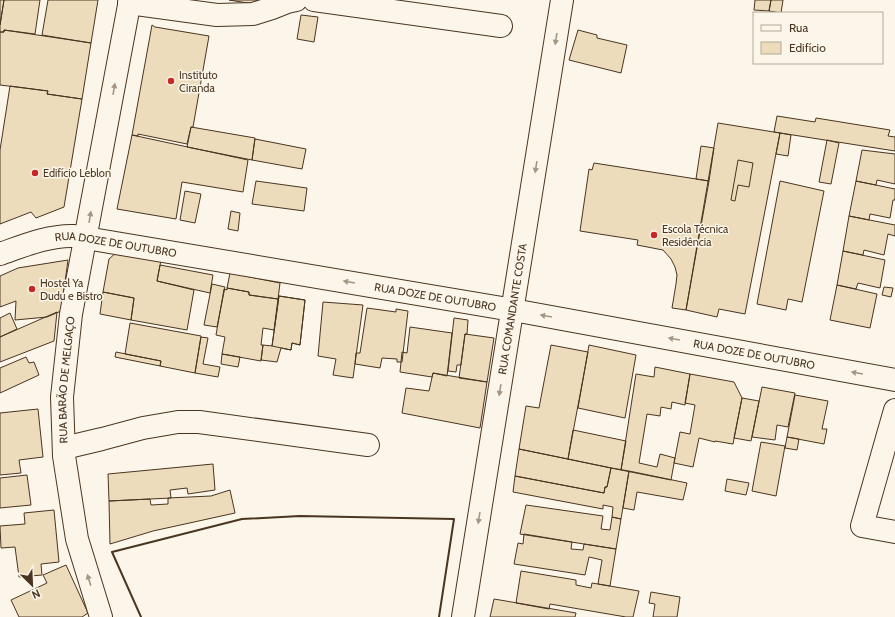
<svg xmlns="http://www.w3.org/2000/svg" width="895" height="617" font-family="Cabin,sans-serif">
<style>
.building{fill:#ecdcbc;stroke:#4a3520}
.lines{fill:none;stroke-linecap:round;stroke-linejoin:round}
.minor-casing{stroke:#4a3520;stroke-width:24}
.minor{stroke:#fbf6e9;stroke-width:22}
.wall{stroke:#4a3520;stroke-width:2}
.oneway{fill:#a29684}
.poi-dot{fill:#c62828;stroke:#fbf6e9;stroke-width:1.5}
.labels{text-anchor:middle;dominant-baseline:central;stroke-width:3;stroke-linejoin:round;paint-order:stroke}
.poi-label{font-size:11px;fill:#4a3520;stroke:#fbf6e9;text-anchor:start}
.street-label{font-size:11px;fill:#4a3520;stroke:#fbf6e9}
</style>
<rect width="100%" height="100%" fill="#fbf6e9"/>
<!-- building -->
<path class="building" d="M0,0H4L0,25Z
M4,0H40L35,34L4,30V32H0V25Z
M48,0H98L91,43L42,35Z
M229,0H267L266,6Z
M755,0H771L769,11L754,10Z
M771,0H783L781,13L769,11Z
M301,15L318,17L314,42L297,39Z
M152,25L155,27L209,36L193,127H191L187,144L138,134V136L132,135Z
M4,30L91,43L82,99L47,94L48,91L0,85V32H4Z
M578,30L597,35V38L627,45L621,73L569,60Z
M10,86L48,91L47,94L82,99L64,207L36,218L31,212L0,224V150Z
M777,116L815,122L816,118L890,130L888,136L895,137V151L774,132Z
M718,123L780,133L745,314L719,309L717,317L686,310Z
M191,127L255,138L252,160L187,147Z
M780,133L791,135L788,156L776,154Z
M132,135L248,160L243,192L182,182L176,219L117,209Z
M255,139L306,149L302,169L252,160Z
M827,140L839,143L831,184L819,182Z
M701,146L714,148L709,181L696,179Z
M862,150L895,154V184L877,180L876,185L856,181Z
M738,160L753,163L749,187L738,185L735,201L731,200Z
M594,163L709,181L686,310L672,308L676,284L677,275L675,267L671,259L663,250L637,245L638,240L580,231L589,169L592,170Z
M256,181L307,188L304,211L252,204Z
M780,181L824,191L802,302L788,299L786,310L757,304Z
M856,181L895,189V200H893L890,218L870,214L869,220L849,216Z
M185,191L201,194L195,223L180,220Z
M231,211L240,213L238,231L228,229Z
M849,216L895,225V236L888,234L884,255L864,250L863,255L843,251Z
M118,251L161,260L157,281L194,290L187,330L131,320L134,298L103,292L109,259Z
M843,251L885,260L880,288L858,283L856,289L837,285Z
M68,260L61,311L47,317L15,320L16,301L0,307V276L18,268Z
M160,265L213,275L210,293L157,281Z
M230,273L280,283L278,299L249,295V292L227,288Z
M212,284L225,287L217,327L204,325Z
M837,285L877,294L870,328L830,320Z
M884,287L893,288L891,297L882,295Z
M227,288L249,292V295L278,299L274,330L263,328L261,345H263L261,361L222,354L225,337L216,335L224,289L227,290Z
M103,292L134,298L131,320L100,314Z
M279,296L305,300L300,345L292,343L291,350L281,348L277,362L261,360L263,345L272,346Z
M279,296L305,300L300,345L292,343L291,350L272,346Z
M323,302L363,305L353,378L333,375L336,359L318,356Z
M367,308L396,312V309L408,311L402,362H397V359L382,358L380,368L355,364L356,353H360Z
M57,312L54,341L0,362V337Z
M10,313L17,329L0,337V318Z
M454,318L468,320L467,334H465L461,365H457L456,372L448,371Z
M130,323L201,336L195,373L160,366L161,361L125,354Z
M410,327L452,333L447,376L433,373L432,377L400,372L402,352L407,353Z
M465,334L494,338L487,382L459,378Z
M201,337L208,338L203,364L220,367L218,377L195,373Z
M551,345L588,352L568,459L519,449L526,406L539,408Z
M589,345L636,355L625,418L578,408Z
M116,352L161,361L160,366L115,357Z
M222,354L240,357L238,367L221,364Z
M26,357L29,363L34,362L39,375L0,393V368Z
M655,367L690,374L685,405L672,402L671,409L661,407L660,416L647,414L639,463L657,467L660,454L675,458L671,480L621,470L636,374L654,377Z
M433,373L487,382L480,428L402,413L406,388L429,391Z
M690,374L734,382L742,398L733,444L715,441V442L699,438L693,467L674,463L680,432L690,434L695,405L685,403Z
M762,387L795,393L788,427L777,425L775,440L752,437Z
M795,395L828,401L822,429H827L824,444L787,437Z
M742,398L759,401L751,441L734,438Z
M38,409L43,457L19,460L21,473L0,475V413Z
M573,430L626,441L621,470L568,459Z
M787,437L799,439L797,450L785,448Z
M761,442L785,446L776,496L752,491Z
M519,449L611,468L607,487H605L604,493L515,476Z
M213,464L215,490L188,494L187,488L170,490L171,498L109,501L108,474Z
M611,468L629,471L621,519L612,517L613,507L603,505V509L513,492L515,476L604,493L605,487H607Z
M629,471L687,483L683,500L637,492L634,510L623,508Z
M27,475L31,505L0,508V478Z
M727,479L749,483L746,495L725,491Z
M230,490L235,513L153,531L110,544L109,501L150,499L151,505L168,504V498L211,496Z
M526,505L603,516L601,529L610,530L612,517L621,519L616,549L520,534Z
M54,510L59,562L41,564L42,575L19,577L15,547L1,548L0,526L25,524L24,513Z
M524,534L572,542L571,549L583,550L584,544L616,549L610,586L598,584L602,560L589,557L585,575L514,564L518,543L523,544Z
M66,565L88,613L82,617H19L11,600L47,583L43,575Z
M521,571L576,580V585L591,588L592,583L639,591L633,617H626L550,604L549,609L516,603Z
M651,592L680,597L677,617H653L655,604L649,603Z
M494,599L576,613L575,617H490Z"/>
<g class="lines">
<!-- minor casing -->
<g class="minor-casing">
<g id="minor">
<path d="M314,0L501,26"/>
<path d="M129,3L217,15L253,14L272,8L287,2L296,0"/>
<path id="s1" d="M0,254C23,246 49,235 74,236L513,310L895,380"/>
<path d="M895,410L862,526L895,532"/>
<path d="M64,448L102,439L143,428L178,422H199L368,445"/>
<path id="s2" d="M101,617L77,539L64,456L62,397L71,314L130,0"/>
<path id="s3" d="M463,617L562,0"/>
</g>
</g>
<!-- minor -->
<use href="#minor" class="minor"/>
<!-- wall -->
<path class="wall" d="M141,617L112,552L242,519L300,516L454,519L439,617"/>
</g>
<!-- one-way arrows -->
<defs><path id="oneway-solid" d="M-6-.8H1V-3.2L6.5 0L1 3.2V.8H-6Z"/></defs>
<g class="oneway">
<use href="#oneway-solid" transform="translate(556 39) rotate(99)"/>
<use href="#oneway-solid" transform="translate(114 89) rotate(-80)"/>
<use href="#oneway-solid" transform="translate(536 167) rotate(99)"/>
<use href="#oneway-solid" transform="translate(90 217) rotate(-80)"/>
<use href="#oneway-solid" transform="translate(349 282) rotate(-170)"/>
<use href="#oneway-solid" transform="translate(546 316) rotate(-170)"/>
<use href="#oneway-solid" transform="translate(674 339) rotate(-170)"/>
<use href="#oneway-solid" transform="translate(857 373) rotate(-170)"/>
<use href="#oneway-solid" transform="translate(500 390) rotate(99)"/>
<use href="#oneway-solid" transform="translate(479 518) rotate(99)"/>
<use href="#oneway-solid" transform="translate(89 580) rotate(-107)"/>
</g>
<!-- markers -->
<g class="poi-dot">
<circle cx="171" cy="81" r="4"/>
<circle cx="35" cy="173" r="4"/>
<circle cx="654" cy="235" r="4"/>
<circle cx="32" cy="289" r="4"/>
</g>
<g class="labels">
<!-- poi labels -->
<g class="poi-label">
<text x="179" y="75">Instituto<tspan x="179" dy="13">Ciranda</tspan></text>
<text x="43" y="173">Edifício Leblon</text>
<text x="662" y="229">Escola Técnica<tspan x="662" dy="13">Residência</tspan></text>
<text x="40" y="283">Hostel Ya<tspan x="40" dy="13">Dudu e Bistro</tspan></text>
</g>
<!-- street labels -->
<g class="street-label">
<text stroke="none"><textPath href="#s1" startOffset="119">RUA DOZE DE OUTUBRO</textPath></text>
<text stroke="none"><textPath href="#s1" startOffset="443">RUA DOZE DE OUTUBRO</textPath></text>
<text stroke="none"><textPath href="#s3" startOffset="312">RUA COMANDANTE COSTA</textPath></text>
<text stroke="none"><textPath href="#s1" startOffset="767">RUA DOZE DE OUTUBRO</textPath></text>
<text stroke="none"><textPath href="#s2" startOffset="242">RUA BARÃO DE MELGAÇO</textPath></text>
</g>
</g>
<!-- legend -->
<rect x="753" y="12" width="130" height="52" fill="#fbf6e9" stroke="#b4a999"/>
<rect x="761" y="25" width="20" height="6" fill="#fbf6e9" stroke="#b4a999"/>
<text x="789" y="32" font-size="12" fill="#4a3520">Rua</text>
<rect x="761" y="42" width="20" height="12" fill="#ecdcbc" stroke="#b4a999"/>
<text x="789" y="52" font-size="12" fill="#4a3520">Edifício</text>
<!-- north arrow -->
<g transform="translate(32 585) rotate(156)" stroke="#fbf6e9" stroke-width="3" paint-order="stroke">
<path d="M0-3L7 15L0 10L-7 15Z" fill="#4a3520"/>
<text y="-6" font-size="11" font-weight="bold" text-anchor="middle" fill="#4a3520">N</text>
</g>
</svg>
